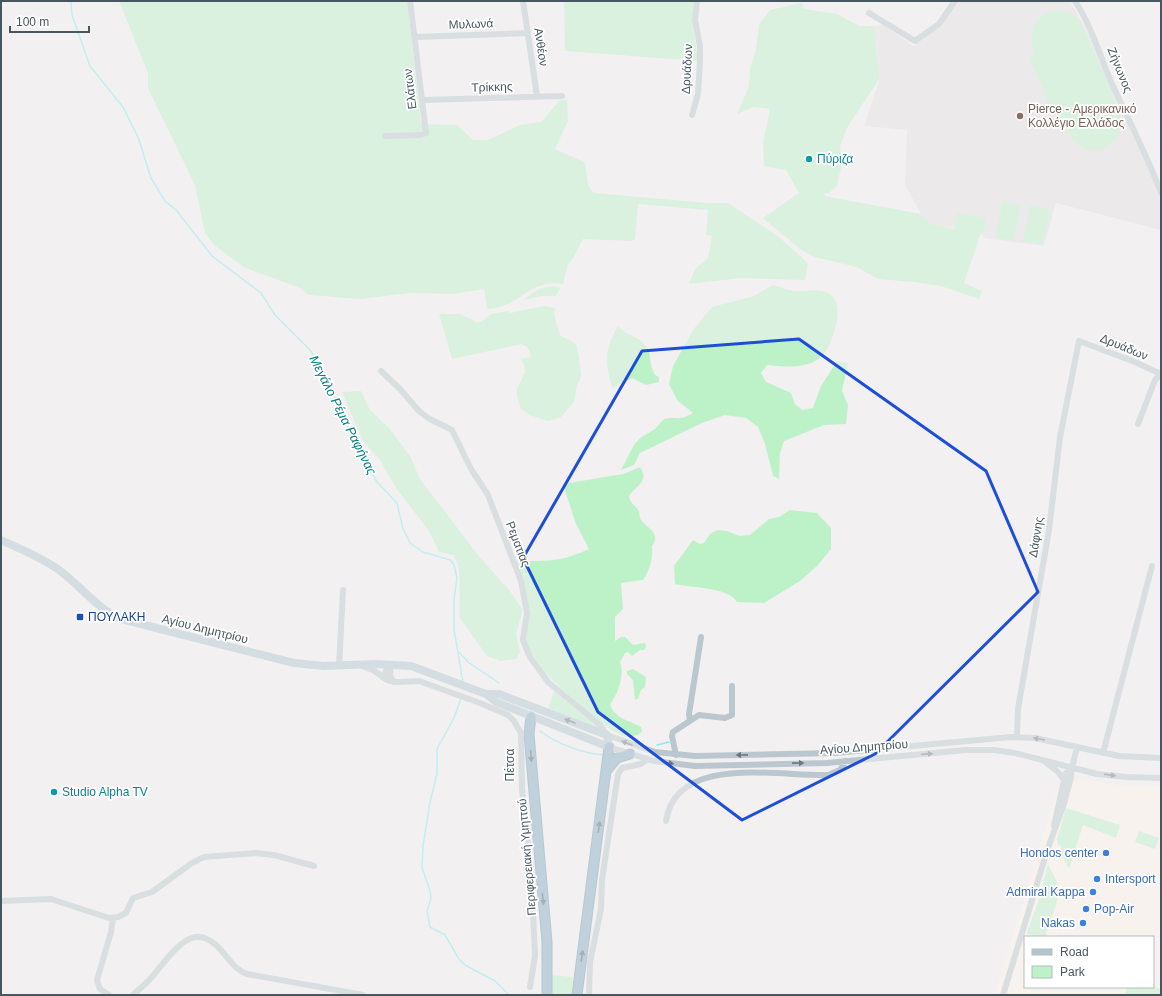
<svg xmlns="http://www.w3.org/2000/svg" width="1162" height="996" font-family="Helvetica,sans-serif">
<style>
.commercial{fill:#fdf4ea;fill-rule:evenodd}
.education{fill:#e4e1e3}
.green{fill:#bdf2c9}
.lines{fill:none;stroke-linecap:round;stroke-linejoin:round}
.stream{stroke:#88ecf1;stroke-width:1.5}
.highway-casing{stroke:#7097ad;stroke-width:11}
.minor{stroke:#bbc7ce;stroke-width:6}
.major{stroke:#afc5d0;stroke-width:8}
.highway{stroke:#85acc2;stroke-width:9}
.oneway{fill:#61727b}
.oneway2{fill:#6a7980}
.oneway3{fill:#4d6069}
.marked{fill:none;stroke:#1d4ed8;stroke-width:3;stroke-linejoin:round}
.education-dot{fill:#8d6e63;stroke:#fff;stroke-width:1.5}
.culture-dot{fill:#0f9aa8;stroke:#fff;stroke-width:1.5}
.transit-dot{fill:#1a4fb4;stroke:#fff;stroke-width:1.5}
.shop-dot{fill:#3f7fe0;stroke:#fff;stroke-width:1.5}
.labels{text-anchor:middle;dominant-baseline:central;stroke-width:3.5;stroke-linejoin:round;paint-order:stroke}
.street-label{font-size:12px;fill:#47575f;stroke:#fff}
.education-label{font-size:12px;fill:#785e54;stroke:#fff;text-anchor:start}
.culture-label{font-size:12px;fill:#0d838f;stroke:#fff;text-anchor:start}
.transit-label{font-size:12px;fill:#164399;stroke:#fff;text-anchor:start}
.shop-label{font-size:12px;fill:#366cbe;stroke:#fff;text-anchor:end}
.water-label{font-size:13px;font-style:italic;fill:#087e84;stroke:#fff}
</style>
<rect width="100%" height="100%" fill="#f3f0f1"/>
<!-- commercial -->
<path class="commercial" d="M1078,779L1129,787H1161V995H995L1060,780L1073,783ZM1025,937H1153V987H1025Z"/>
<!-- education -->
<path class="education" d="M957,1H1070L1093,42L1108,83L1152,174L1161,201V230L1056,203L1044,246L984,238L981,233L930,224L921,214L905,185L907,130L864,126L880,78L876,64L877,49L874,26L883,25L914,46L941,25Z"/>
<!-- green -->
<path class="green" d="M119,1H407L421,124L457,125L473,140H488L520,125L541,122L560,100L567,99L568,121L555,149L584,162C589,172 584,187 595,193L707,203H728L779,237L808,263L805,280L741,278L689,284L695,269L708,258L712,236L706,235L708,210L638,204L635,239L632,241L583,239L574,257L568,264L563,284C529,278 520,308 487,309L484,289L454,294L410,293L361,299L309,295L300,288L245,268L214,245L205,233L195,185L148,88V73Z
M564,1H695L693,24L698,61L565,51Z
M802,3L804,9L837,14L859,26H874C877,44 876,61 880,78L848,126L840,146L842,163L837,186L829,193H825L824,196L921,214L930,224L955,229L957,213L986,218L984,233H981L964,283L982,291L979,299L941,286L914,282L878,279L857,267L814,257L800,249L763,218L799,193L786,170L764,166L763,144L770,109L753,107L737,114L749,86L750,69L756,49L759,24L770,10Z
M1053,11C1065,10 1073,14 1081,22L1119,109C1132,148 1085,168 1067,130L1061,132L1029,57L1035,55C1028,37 1032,16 1053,11Z
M1003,201L1021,205L1013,241L995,237Z
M1030,205L1050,210L1042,244L1023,241Z
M773,285C781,287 789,291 797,291C810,292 824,286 834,298C839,305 838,317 836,325C833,335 829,351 820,358C805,369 784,367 767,365L761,373L766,382L791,393L795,404L802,410L813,408L821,386L837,361L848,363L842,391L848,405L846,424L824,425L784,441L780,453L779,479L773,476L765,444L758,427L746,418L725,415L702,423L640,453L634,465L621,470L634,445L640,438L655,429L664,419C677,416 678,422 693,413L677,400L669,384L673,366L693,330L712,307L754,296Z
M553,286L560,288L556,296H541L523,300L539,289Z
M544,306L555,308L554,315L560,335L573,342L577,346L581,373V377L577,385L574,402L561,417L549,421L544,420L530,415L521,409L517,396V389L525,372L524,365L521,359L531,357C530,350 528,347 522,344L452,359L439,314H460L477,322H481L491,314L508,311L510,313Z
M618,326C625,335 640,337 646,346C653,355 648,373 659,377V382L646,385L632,378L612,388C605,361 604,350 618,326Z
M361,391L370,410L389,428L410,456L420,479L478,555L510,591L523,610L516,634L520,652L516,659L501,661L487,656L460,618L459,568L454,555L439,552L429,531L396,488L380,460L363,441L342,392Z
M640,467C650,482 636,485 629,496C630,504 636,505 639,512C640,515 639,518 642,521C649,529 661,534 652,546C653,558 650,570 643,580L621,583L623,609L615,617V641L621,637H625L633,645L645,643L646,647L644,650H640L632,656L628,652L625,653L620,662C625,675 618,693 610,705C617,720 629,720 641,727L642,731L638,735L626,737L611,730L577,703L544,672L529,649L526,641L529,616L514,560C544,562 561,562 589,549L576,524L563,484L623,474Z
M790,510L817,513L831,528V549L817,566L800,581L764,603L737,602C728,587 693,588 675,584L674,566L693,540L700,544L704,543L710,534L717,530L727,531L739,536L750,535L769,519L779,517Z
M633,669L646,677L645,687L641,690L638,699L635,700L633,680L627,674V671Z
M554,691L599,728L548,708Z
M1066,808L1120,825L1116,838L1083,825L1069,869L1060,851L1061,846L1058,845L1057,839Z
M1139,831L1159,838L1155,849L1135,842Z
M1048,864L1061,890L1045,937H1037L1028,934L1027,932L1041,894V890Z
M551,975L573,977L571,995H551Z
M1153,986L1161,989V995H1124L1127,987Z"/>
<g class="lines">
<!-- stream -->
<path class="stream" d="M71,1L72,15L90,66L123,107L138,137L151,178L165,201L176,210L212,256L261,293L275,315L310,350L327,379L359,451L377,482L397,503L403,529L410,543L423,552L450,560L454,565L457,578L454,600V629L463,683
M458,651L468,662L499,683
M461,698L454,718L437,749V774L430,802L423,846L422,867L430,891L431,898L427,911L430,927L445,935L459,959L465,965L495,981L509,995
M540,731C557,744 584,754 605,755
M657,745L669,742"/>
<!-- highway casing -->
<g class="highway-casing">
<path id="highway" d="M531,717L529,734L547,942V995
M607,770L617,758L630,754
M577,995L609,747"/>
</g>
<!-- minor -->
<path class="minor" d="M523,1L537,96
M1075,1C1092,27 1100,56 1112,84C1129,121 1147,155 1161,193
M869,13L915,41L939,24L955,1
M415,37L528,33
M423,100L562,96
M692,115L698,94L700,62V46L695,20L697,1
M385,136L420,135L426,133L410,1
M381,371L400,389L419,411L428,418L452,430L471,469L488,495L521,581L527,613L523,640L530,657L548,682L600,725L607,735L655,752L695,756L835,753L1011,737L1035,738L1119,756L1161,758
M1138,424L1155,380L1161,374
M391,664L387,667L385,674L390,681L399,682L419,681L480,703L508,715L514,721L521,733L522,789L531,868L535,956L530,987
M391,664L390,676L394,682
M339,666L343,590
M362,666L373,670L387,680
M690,721L689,714L701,637
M1017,737L1018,709L1049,530L1060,437L1079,341L1135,362L1161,374
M609,747L654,761L695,766L827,763L966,750H994L1015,753L1097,774L1126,777L1161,778
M1103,753L1152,566
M676,755L672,736L673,732L699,715L725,718L732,715V686
M1044,761L1058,772L1064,780
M666,821C676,753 781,777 828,775L840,770L846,761
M1054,826L1064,780L1066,773L1072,768
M1,901L51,899L109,918L118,917L126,913L133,898L152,892L192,863L204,857L256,853L274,855L314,866
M109,995L100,989L97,980L111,932L113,918
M133,995C139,989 146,984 151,978C161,967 180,938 196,937C203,936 211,941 216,945C227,955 233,969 247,974L363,995
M589,995L590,962L601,909L602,880L618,774L622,768L641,764L647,759
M1003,995L1048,848L1064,804L1071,777L1072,768L1077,747"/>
<!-- major -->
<path class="major" d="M1,540C20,549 41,557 59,570C81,586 96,608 121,619L294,663L324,666L376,664L411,666L486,694L496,702L609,747L607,735L499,694H486"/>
<!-- highway -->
<use href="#highway" class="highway"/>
</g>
<!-- one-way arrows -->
<defs><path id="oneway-solid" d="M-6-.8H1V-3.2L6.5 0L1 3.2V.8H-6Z"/></defs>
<use class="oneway" href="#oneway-solid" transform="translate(570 721) rotate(-159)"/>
<g class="oneway2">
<use href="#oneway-solid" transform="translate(1039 739) rotate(-170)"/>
<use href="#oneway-solid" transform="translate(627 743) rotate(-159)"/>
<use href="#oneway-solid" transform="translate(927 754) rotate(-5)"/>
<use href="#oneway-solid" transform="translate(742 755) rotate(179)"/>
<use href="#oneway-solid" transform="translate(668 763) rotate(8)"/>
<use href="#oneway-solid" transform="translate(798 763) rotate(-1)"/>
<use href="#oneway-solid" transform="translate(1110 775) rotate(8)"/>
</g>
<g class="oneway3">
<use href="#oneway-solid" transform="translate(531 756) rotate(86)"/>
<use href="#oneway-solid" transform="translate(599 827) rotate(-82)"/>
<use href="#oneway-solid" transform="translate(543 899) rotate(84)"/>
<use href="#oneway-solid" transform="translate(582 956) rotate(-82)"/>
</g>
<!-- marked area -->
<path d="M0 0H1162V996H0ZM799,339L986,471L1038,592L875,754L742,820L598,712L523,558L642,351Z" fill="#f3f0f1" fill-opacity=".55" fill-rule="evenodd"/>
<path class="marked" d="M799,339L986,471L1038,592L875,754L742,820L598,712L523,558L642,351Z"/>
<!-- markers -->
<circle class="education-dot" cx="1020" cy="116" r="4"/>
<g class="culture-dot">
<circle cx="809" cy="159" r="4"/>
<circle cx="54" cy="792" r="4"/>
</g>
<rect class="transit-dot" x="76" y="613" width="8" height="8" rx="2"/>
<g class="shop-dot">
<circle cx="1106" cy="853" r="4"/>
<circle cx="1097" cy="879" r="4"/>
<circle cx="1093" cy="892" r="4"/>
<circle cx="1086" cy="909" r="4"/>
<circle cx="1083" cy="923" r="4"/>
</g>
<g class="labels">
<!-- street labels -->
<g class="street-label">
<text transform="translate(471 24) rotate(-2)">Μυλωνά</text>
<text transform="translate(541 47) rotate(82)">Ανθέον</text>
<text transform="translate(687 69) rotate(-87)">Δρυάδων</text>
<text transform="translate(1120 70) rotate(68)">Ζήνωνος</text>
<text transform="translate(492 87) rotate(-2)">Τρίκκης</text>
<text transform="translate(410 89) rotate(-97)">Ελάτων</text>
<text transform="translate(1124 347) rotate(22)">Δρυάδων</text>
<text transform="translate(1036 537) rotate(-81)">Δάφνης</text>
<text transform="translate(518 544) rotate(69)">Ρεματιας</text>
<text transform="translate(205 629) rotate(14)">Αγίου Δημητρίου</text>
<text transform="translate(864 747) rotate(-4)">Αγίου Δημητρίου</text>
<text transform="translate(510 765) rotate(-90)">Πέτσα</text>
<text transform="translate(527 857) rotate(-95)">Περιφερειακή Υμηττού</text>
</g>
<!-- education labels -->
<g class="education-label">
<text x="1028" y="109">Pierce - Αμερικανικό<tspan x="1028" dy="14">Κολλέγιο Ελλάδος</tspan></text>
</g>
<!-- culture labels -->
<g class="culture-label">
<text x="817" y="159">Πύριζα</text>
<text x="62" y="792">Studio Alpha TV</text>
</g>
<!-- transit labels -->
<g class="transit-label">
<text x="88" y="617">ΠΟΥΛΑΚΗ</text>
</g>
<!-- shop labels -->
<g class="shop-label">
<text x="1098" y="853">Hondos center</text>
<text x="1105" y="879" text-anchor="start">Intersport</text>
<text x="1085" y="892">Admiral Kappa</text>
<text x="1094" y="909" text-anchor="start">Pop-Air</text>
<text x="1075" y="923">Nakas</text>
</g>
<!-- water labels -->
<g class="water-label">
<text transform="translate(343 415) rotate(63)">Μεγάλο Ρέμα Ραφήνας</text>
</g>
</g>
<!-- border -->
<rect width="1162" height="996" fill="none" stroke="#47575f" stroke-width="4"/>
<!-- legend -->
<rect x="1024" y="936" width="130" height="52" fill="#ffffff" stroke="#b5bcbf"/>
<rect x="1032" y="949" width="20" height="6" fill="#afc5d0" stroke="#b5bcbf"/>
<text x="1060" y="956" font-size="12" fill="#47575f">Road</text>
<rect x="1032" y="966" width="20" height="12" fill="#bdf2c9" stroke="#b5bcbf"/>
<text x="1060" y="976" font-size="12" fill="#47575f">Park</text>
<!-- scale -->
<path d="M10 26v6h79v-6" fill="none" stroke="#47575f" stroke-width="2"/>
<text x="16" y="26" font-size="12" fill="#47575f" stroke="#ffffff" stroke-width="3" paint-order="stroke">100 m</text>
</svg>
